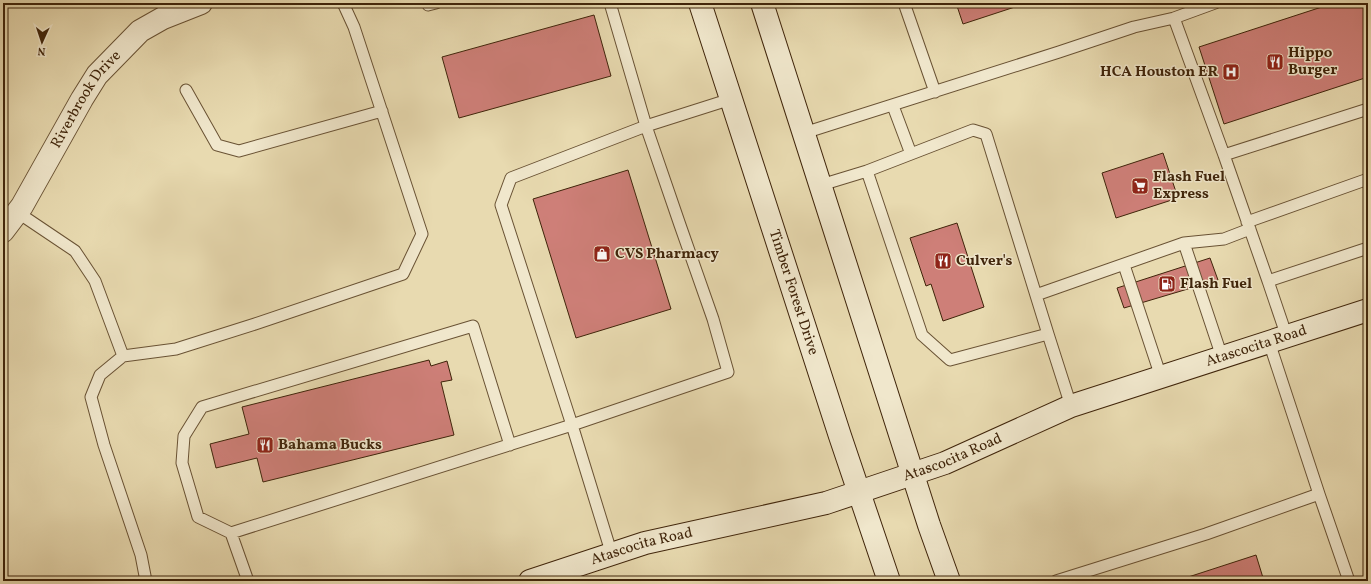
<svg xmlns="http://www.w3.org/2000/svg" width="1371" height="584" font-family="Vollkorn,serif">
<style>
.building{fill:#ce7f78;stroke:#3f240a}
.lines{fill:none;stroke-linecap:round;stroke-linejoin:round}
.service-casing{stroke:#695234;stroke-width:13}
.minor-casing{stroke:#695234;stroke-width:24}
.secondary-casing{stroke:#3f240a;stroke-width:24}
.service{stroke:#f0e7cc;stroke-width:11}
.minor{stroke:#f0e7cc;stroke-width:22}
.secondary{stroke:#f0e7cc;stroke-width:22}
.labels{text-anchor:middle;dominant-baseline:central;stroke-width:3;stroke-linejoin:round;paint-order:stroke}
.poi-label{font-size:15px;font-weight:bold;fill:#3f240a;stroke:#f0e7cc;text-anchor:start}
.street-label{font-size:15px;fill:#3f240a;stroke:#f0e7cc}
</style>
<rect width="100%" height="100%" fill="#e8dab0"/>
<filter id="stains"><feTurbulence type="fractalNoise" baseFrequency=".005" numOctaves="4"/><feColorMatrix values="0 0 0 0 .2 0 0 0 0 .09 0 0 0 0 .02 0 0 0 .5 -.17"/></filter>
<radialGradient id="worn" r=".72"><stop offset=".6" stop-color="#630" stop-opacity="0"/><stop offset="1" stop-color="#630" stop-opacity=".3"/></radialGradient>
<!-- building -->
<path class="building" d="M956,3H1027L963,24Z
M1334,3H1368V77L1224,124L1199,47Z
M594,15L611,76L459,118L442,57Z
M1163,153L1178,198L1116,218L1102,173Z
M628,170L671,309L576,338L533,199Z
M957,223L984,307L943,321L931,284L926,286L910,238Z
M1210,258L1218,280L1124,308L1117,288Z
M429,360L431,366L447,361L452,380L441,382L454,435L263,482L257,458L216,468L210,444L249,434L242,407Z
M1256,555L1264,581H1176Z"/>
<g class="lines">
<!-- service casing -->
<g class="service-casing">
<path id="service" d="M428,3V5L436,3
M904,3L935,92
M1174,18L1215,3
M186,90L217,145L239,151L382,111
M893,106L911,154
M804,133L1059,52L1134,27L1174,18L1224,155
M867,171L973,130L986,134L1048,334
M821,185L867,171L922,335L950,360L1048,334L1071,406
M17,212L75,251L95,281L123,356L176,349L255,324L403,274L422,234L354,27L343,3
M1247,222L1368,179
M1184,243L1222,357
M1124,265L1161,377
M1268,281L1224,155L1368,109
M1036,295L1184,243L1224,239L1250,229
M1287,337L1268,281L1368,248
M1269,342L1319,494
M123,356L100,375L91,397L104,445L141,555L146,581
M231,533L198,517L182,463L184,436L202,407L473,326L510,445
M612,555L572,425L728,372L713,319L680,225L646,126L731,99
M248,581L231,533L572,425L501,205L511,178L646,126L610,3
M1056,581L1206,534L1319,494L1349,581"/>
</g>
<!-- minor casing -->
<g class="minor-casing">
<g id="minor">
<path id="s1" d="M3,231L22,206L82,99L97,75L140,31L163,18L201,3"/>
</g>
</g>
<!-- secondary casing -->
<g class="secondary-casing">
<g id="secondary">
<path id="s2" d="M700,3L840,436L889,581"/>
<path d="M762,3L929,525L949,581"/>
<path id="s3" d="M530,581L645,543L826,503L945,463L1071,406L1368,310"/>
</g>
</g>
<!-- service -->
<use href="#service" class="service"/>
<!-- minor -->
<use href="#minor" class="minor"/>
<!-- secondary -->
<use href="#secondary" class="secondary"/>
</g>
<!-- icons -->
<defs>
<g id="restaurant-square" transform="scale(0.9)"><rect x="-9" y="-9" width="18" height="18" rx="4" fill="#8f2418" stroke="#f0e7cc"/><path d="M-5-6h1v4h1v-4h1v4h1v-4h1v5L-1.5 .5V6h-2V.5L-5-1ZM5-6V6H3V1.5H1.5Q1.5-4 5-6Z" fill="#fff"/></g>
<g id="hospital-square" transform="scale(0.9)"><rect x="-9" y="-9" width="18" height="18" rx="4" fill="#8f2418" stroke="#f0e7cc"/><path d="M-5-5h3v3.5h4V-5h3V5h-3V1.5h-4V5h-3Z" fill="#fff"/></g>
<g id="supermarket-square" transform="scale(0.9)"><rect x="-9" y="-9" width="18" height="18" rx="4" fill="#8f2418" stroke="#f0e7cc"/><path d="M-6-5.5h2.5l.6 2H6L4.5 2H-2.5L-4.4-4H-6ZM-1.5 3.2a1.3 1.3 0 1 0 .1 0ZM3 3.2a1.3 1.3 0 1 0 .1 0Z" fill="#fff"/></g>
<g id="shop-square" transform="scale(0.9)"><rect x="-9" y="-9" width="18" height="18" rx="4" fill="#8f2418" stroke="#f0e7cc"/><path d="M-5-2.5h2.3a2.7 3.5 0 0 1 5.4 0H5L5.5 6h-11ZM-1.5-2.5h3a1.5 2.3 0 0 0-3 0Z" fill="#fff"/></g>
<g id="fuel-square" transform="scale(0.9)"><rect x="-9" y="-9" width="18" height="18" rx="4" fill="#8f2418" stroke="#f0e7cc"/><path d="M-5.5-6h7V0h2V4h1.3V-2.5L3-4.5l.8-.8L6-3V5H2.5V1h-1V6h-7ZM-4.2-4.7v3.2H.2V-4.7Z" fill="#fff"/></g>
</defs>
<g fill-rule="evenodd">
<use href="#restaurant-square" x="1275" y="62"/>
<use href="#hospital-square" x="1231" y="72"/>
<use href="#supermarket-square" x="1140" y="186"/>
<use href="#shop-square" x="602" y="254"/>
<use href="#restaurant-square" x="943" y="261"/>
<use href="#fuel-square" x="1167" y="284"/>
<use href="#restaurant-square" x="265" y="445"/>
</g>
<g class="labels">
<!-- poi labels -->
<g class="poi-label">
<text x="1288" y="53">Hippo<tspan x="1288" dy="17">Burger</tspan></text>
<text x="1218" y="72" text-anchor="end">HCA Houston ER</text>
<text x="1153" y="177">Flash Fuel<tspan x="1153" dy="17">Express</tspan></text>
<text x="615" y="254">CVS Pharmacy</text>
<text x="956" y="261">Culver's</text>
<text x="1180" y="284">Flash Fuel</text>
<text x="278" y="445">Bahama Bucks</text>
</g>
<!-- street labels -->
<g class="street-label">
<text stroke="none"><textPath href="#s1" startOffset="156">Riverbrook Drive</textPath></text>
<text stroke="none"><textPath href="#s2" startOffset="304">Timber Forest Drive</textPath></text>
<text stroke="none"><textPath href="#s3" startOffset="765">Atascocita Road</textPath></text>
<text stroke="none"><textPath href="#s3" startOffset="441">Atascocita Road</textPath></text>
<text stroke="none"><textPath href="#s3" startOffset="117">Atascocita Road</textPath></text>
</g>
</g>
<!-- margin -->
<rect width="1371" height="584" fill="none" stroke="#e8dab0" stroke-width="16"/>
<rect x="4" y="4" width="1363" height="576" fill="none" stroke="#3f240a" stroke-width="2"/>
<rect x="8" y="8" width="1355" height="568" fill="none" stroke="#3f240a"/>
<!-- north arrow -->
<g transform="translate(42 42) rotate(183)" stroke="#f0e7cc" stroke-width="3" paint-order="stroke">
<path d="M0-3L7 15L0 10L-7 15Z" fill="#3f240a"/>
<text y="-6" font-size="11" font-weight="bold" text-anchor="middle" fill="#3f240a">N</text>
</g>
<rect width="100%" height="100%" filter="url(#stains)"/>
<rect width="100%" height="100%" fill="url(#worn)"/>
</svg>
